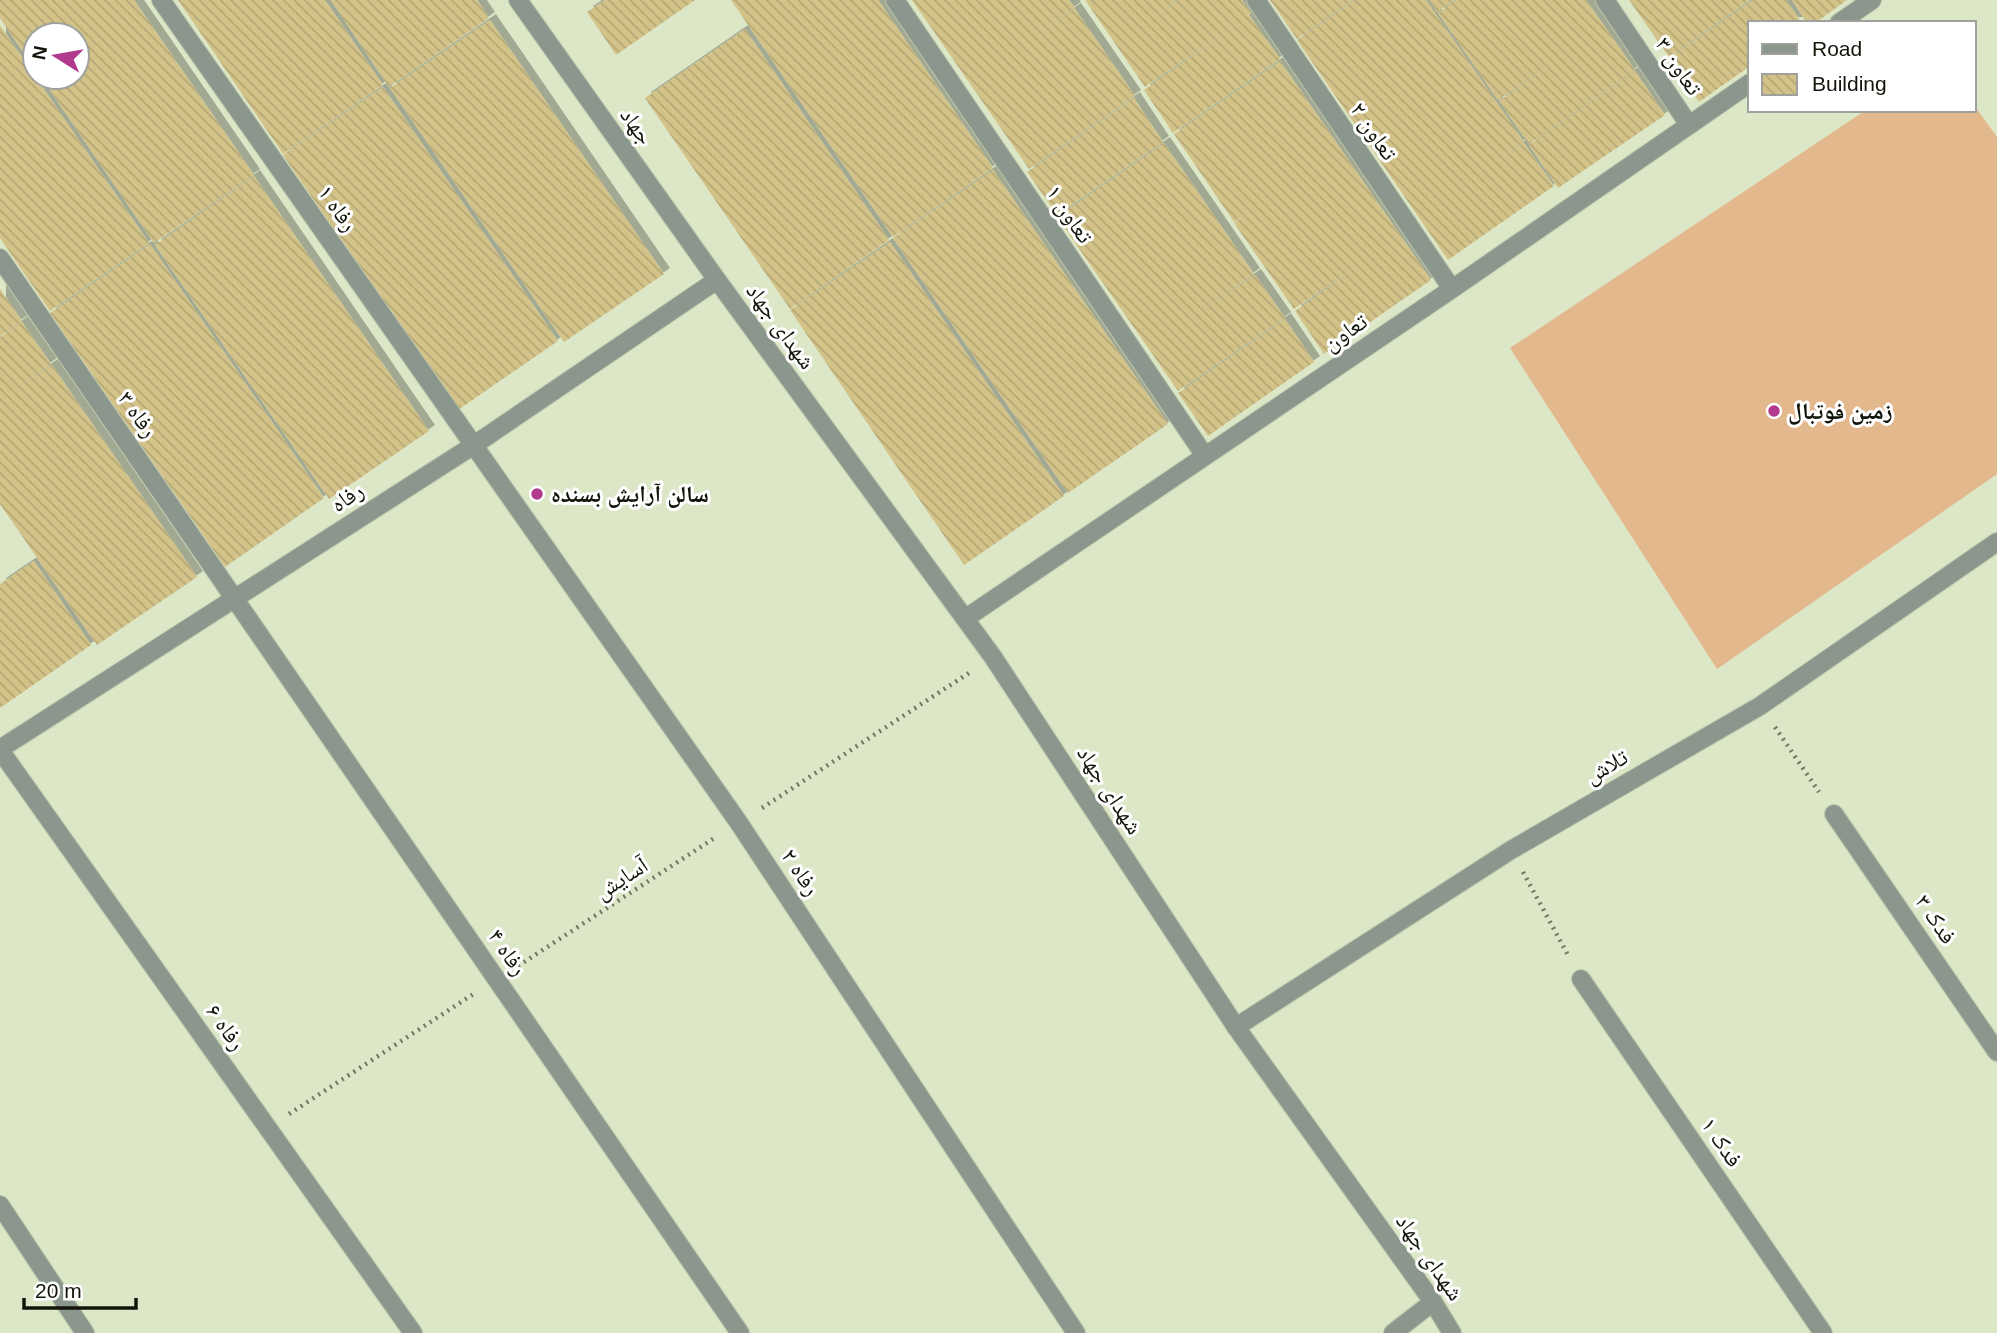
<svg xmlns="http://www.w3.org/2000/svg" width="1997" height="1333" font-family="Arial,'Noto Naskh Arabic',sans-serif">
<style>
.pitch{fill:#e4b88d}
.building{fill:url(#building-back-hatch);filter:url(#shadow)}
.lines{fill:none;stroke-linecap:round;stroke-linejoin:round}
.minor-casing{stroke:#bcc5aa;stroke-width:20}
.tertiary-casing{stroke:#bcc5aa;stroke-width:20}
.path{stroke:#717864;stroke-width:4.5;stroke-dasharray:2 5;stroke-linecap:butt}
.minor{stroke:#8b978d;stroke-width:18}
.tertiary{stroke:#8b978d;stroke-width:18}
.poi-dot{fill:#b13a8f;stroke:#fff;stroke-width:2.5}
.labels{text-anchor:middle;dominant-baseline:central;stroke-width:6;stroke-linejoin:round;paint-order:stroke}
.street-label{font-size:23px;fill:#12150a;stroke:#fff}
.poi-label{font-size:23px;font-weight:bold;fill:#12150a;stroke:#fff;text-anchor:start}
</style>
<defs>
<pattern id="building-back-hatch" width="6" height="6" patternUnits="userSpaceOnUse" patternTransform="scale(1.75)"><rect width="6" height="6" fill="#d4c389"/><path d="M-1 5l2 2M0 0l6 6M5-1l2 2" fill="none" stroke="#b5a775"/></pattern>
<filter id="shadow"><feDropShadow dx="6" dy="-6" stdDeviation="0" flood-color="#0004"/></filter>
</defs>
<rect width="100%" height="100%" fill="#dce7c8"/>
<!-- pitch -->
<path class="pitch" d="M1974,105L1997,137V474L1717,669L1510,348L1866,110H1974Z"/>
<!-- building -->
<path class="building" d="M0,0H134L254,175L154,243L41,77H77V35H35V69L0,18Z
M178,0H325L383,85L283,154Z
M331,0H477L489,18L389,87Z
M605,0H695L616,55L587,12Z
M731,0H878L993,168L893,237Z
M912,0H1069L1075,8L1036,34L1075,9L1135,96L1029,169Z
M1085,0H1177L1158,15L1179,0H1242L1251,13L1249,15L1280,59L1173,133L1144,90L1236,25L1145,87Z
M1270,0H1353L1297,39Z
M1355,0H1426L1524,142L1492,164L1524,143L1554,186L1448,260L1297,40Z
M1429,0H1455L1437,12Z
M1457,0H1586L1635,70L1529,144L1499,101L1552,64L1498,100L1438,13Z
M1629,0H1750L1669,57Z
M1753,0H1786L1802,23H1750V66L1699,102L1669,58Z
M1792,0H1847L1815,23H1807Z
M490,20L664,274L564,342L390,88Z
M0,25L149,243L50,311L0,238Z
M745,29L889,240L790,309L645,98Z
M1280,61L1431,280L1324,354L1295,311L1362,263L1294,309L1234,223L1255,208L1234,222L1174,134Z
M1635,71L1665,115L1558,188L1529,145Z
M383,87L558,341L458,410L283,155Z
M1134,98L1163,142L1057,215L1027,172Z
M1164,143L1254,274L1190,318L1255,275L1285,318L1178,391L1057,217Z
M993,170L1168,424L1068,493L893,238Z
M254,176L429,431L329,499L155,245Z
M890,242L1064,496L964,565L790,310Z
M150,244L324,498L225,567L50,313Z
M0,289L22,321L0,336Z
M1285,319L1314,362L1208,436L1178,393Z
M22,322L51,364L21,385L52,365L197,577L97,645L0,504V337Z
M34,561L91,645L0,708V584Z"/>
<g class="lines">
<!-- minor casing -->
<g class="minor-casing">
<path id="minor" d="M161,0L739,823L1076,1333
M895,0L1205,456
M1256,0L1452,289
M1605,0L1689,125
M1839,23L1872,0
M0,258L740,1333
M966,618L1452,289L1750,83
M0,749L474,445L717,280
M0,750L413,1333
M1834,814L1997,1052
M1581,979L1823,1333
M1236,1027L1511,850L1760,706L1997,542
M0,1205L85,1333
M1393,1333L1433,1302"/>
</g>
<!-- tertiary casing -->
<g class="tertiary-casing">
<path id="tertiary" d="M518,0L717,280L993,657L1236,1027L1433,1302L1452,1333"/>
</g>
<!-- path -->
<path class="path" d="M1775,727L1819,792
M762,808L972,671
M1523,872L1569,957
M518,966L716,837
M289,1114L475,993"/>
<!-- minor -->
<use href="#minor" class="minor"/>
<!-- tertiary -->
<use href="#tertiary" class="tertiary"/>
</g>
<!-- markers -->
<g class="poi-dot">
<circle cx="1774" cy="411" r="7"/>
<circle cx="537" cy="494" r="7"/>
</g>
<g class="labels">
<!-- street labels -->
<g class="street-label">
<text transform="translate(1679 66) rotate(56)">تعاون ۳</text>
<text transform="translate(637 126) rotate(55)">جهاد</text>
<text transform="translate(1374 131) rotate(56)">تعاون ۲</text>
<text transform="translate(338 208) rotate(55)">رفاه ۱</text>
<text transform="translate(1070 214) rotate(56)">تعاون ۱</text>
<text transform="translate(781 326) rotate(54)">شهدای جهاد</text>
<text transform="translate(1345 332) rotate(-34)">تعاون</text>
<text transform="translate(138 414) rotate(55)">رفاه ۳</text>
<text transform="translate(347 497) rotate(-33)">رفاه</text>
<text transform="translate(1606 766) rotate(-30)">تلاش</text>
<text transform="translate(1110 790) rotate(57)">شهدای جهاد</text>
<text transform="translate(801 872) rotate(57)">رفاه ۲</text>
<text transform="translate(621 878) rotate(-33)">آسایش</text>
<text transform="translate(1936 919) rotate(56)">فدک ۳</text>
<text transform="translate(508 952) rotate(56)">رفاه ۴</text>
<text transform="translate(226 1027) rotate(55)">رفاه ۶</text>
<text transform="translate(1722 1142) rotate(56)">فدک ۱</text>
<text transform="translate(1430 1257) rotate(55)">شهدای جهاد</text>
</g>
<!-- poi labels -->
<g class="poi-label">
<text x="1788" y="411">زمین فوتبال</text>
<text x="551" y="494">سالن آرایش بسنده</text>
</g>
</g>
<!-- legend -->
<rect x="1748" y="21" width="228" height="91" fill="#ffffff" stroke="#a0a19d" stroke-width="2"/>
<rect x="1762" y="44" width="35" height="10" fill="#8b978d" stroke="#a0a19d" stroke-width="2"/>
<text x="1812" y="56" font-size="21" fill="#12150a">Road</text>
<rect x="1762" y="74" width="35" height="21" fill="url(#building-back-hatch)" stroke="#a0a19d" stroke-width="2"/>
<text x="1812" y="91" font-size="21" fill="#12150a">Building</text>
<!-- north arrow -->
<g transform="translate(56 56) rotate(281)"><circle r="33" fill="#ffffff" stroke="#a0a19d" stroke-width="2"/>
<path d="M0-5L12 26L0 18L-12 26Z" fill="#b13a8f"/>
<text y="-10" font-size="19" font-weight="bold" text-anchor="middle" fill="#12150a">N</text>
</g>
<!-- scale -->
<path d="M24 1298v10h112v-10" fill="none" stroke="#12150a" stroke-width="3.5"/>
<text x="35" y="1298" font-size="21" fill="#12150a" stroke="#ffffff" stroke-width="5" paint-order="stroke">20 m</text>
</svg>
